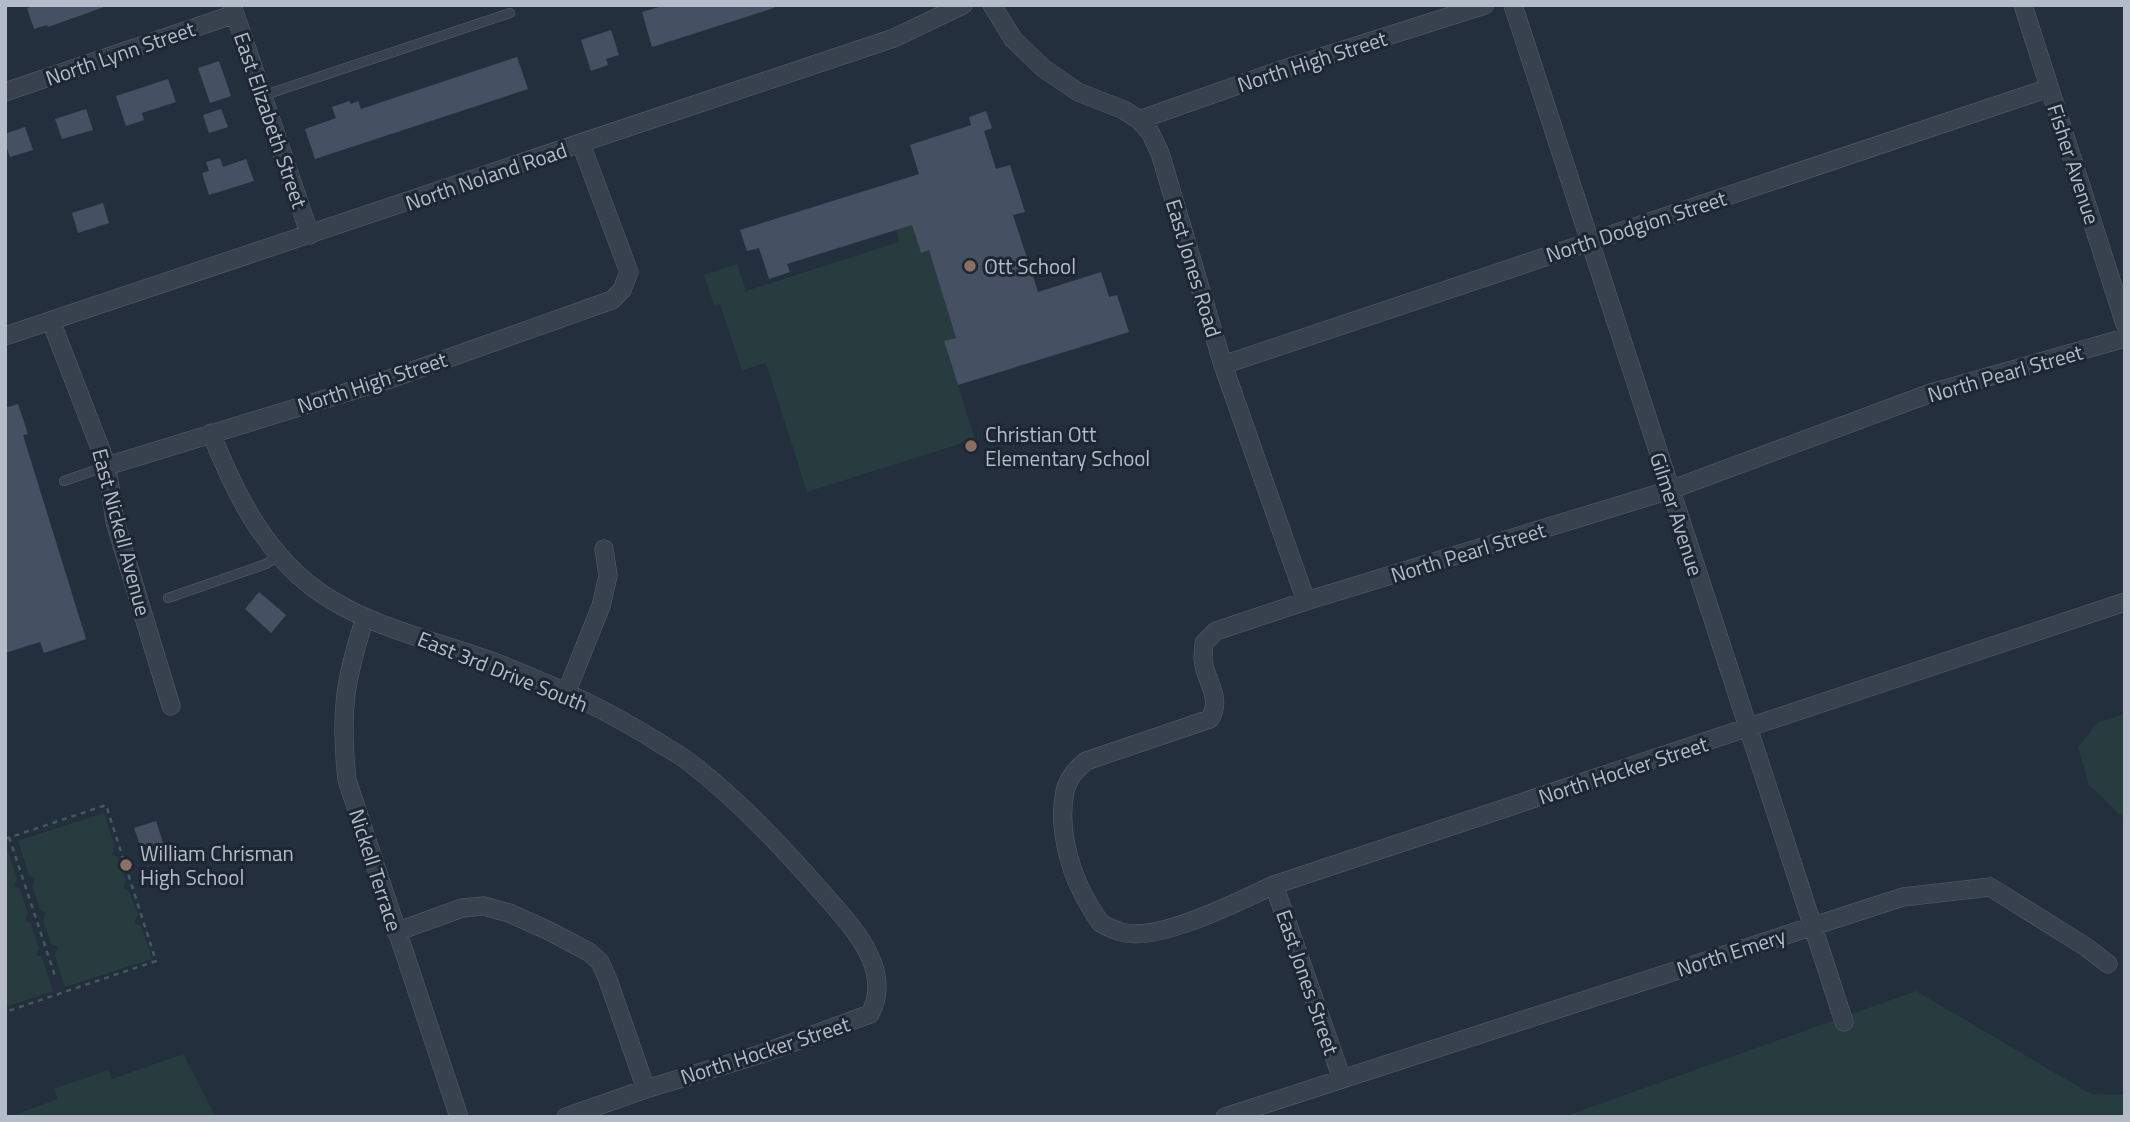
<svg xmlns="http://www.w3.org/2000/svg" width="2130" height="1122" font-family="'Titillium Web',sans-serif">
<style>
.green{fill:#263c3f}
.building{fill:#455162}
.lines{fill:none;stroke-linecap:round;stroke-linejoin:round}
.service-casing{stroke:#565f6c;stroke-width:10}
.minor-casing{stroke:#565f6c;stroke-width:19}
.path{stroke:#44595c;stroke-width:2.5;stroke-dasharray:5 5;stroke-linecap:butt}
.service{stroke:#38414e;stroke-width:9}
.minor{stroke:#38414e;stroke-width:18}
.education-dot{fill:#8d6e63;stroke:#1d2633;stroke-width:2.5}
.labels{text-anchor:middle;dominant-baseline:central;stroke-width:6;stroke-linejoin:round;paint-order:stroke}
.street-label{font-size:21px;fill:#b4bcc9;stroke:#1d2633}
.poi-label{font-size:21px;fill:#b4bcc9;stroke:#1d2633;text-anchor:start}
</style>
<rect width="100%" height="100%" fill="#242f3e"/>
<!-- green -->
<path class="green" d="M912,225L921,253L929,250L956,337L944,342L975,439L807,492L766,363L742,370L720,304L714,305L704,275L737,264L746,291L899,242L896,230Z
M2125,714V819L2089,785L2078,747L2098,722Z
M104,813L115,847L112,854L118,857L126,881L123,888L129,891L138,915L134,922L141,926L152,959L65,987L55,955L58,947L51,944L43,920L46,913L40,909L32,886L35,879L29,875L18,841Z
M6,845L17,879L14,886L20,889L28,914L25,920L31,924L39,949L36,955L42,958L53,991L5,1007Z
M1916,991L2091,1094L2125,1095V1117H1563Z
M183,1054L216,1117H9L58,1099L54,1089L108,1070L112,1079Z"/>
<!-- building -->
<path class="building" d="M36,5H103L104,7L48,27L47,25L34,29L27,8Z
M666,5H774V8L652,47L642,12Z
M611,30L619,55L606,59L608,65L591,71L581,40Z
M517,57L528,89L315,159L305,129L336,118L332,107L349,101L351,104L358,101L361,109Z
M219,61L231,96L210,103L198,68Z
M168,79L176,102L142,113L144,120L126,126L116,96Z
M86,109L93,130L62,139L55,119Z
M221,109L228,127L209,133L203,115Z
M986,111L992,128L984,131L996,169L1010,165L1025,212L1013,215L1038,292L1101,272L1109,297L1117,295L1129,332L958,385L944,341L956,338L929,250L921,253L912,225L787,264L790,272L769,279L759,248L747,251L740,230L919,174L910,145L971,125L969,117Z
M25,127L33,150L10,157L5,143V134Z
M220,158L223,167L246,159L254,181L209,195L202,173L209,171L206,162Z
M103,203L109,223L78,233L72,213Z
M18,404L28,434L23,435L86,639L44,653L40,642L5,653V408Z
M259,592L286,615L271,633L245,609Z
M156,821L164,846L143,853L134,828Z"/>
<g class="lines">
<!-- service casing -->
<g class="service-casing">
<path id="service" d="M262,96L510,13
M64,481L107,466
M168,598L266,564L280,555"/>
</g>
<!-- minor casing -->
<g class="minor-casing">
<path id="minor" d="M232,5L310,235
M992,5L1013,39L1043,68L1078,92L1124,110L1139,120L1150,132L1160,153L1223,365L1306,601
M1513,5L1844,1022
M2023,5L2125,324
M5,92L235,14
M1139,120L1284,69L1485,5
M51,321L107,466L115,522L171,706
M5,336L894,38L963,5
M2125,338L1931,393L1670,490L1306,601L1216,631L1204,643C1204,648 1203,654 1203,659C1205,682 1223,696 1210,719L1086,761C1076,769 1068,778 1065,791C1057,830 1071,877 1092,910C1095,914 1098,920 1101,923C1106,927 1116,930 1121,932C1158,943 1239,901 1274,885L2125,602
M1223,365L2049,88
M211,433C234,490 261,547 311,586C364,627 435,640 496,663C551,684 603,708 653,739C665,747 678,753 689,762C741,802 785,850 828,899C855,930 893,971 870,1014L764,1053L646,1089L566,1117
M107,466L387,380L612,300L622,290L629,272L581,144
M365,618C344,682 340,714 347,780L459,1117
M567,691L601,606L608,576L604,549
M1274,885L1342,1079
M396,932L462,908L484,906L509,913L547,930L589,952L600,962L608,980L646,1089
M1225,1117L1903,897L1990,887L2086,947L2108,964"/>
</g>
<!-- path -->
<path class="path" d="M9,837L56,979
M5,839L106,805L156,961L5,1012"/>
<!-- service -->
<use href="#service" class="service"/>
<!-- minor -->
<use href="#minor" class="minor"/>
</g>
<!-- markers -->
<g class="education-dot">
<circle cx="970" cy="266" r="7"/>
<circle cx="971" cy="446" r="7"/>
<circle cx="126" cy="865" r="7"/>
</g>
<g class="labels">
<!-- street labels -->
<g class="street-label">
<text transform="translate(120 53) rotate(-19)">North Lynn Street</text>
<text transform="translate(1312 61) rotate(-18)">North High Street</text>
<text transform="translate(271 120) rotate(71)">East Elizabeth Street</text>
<text transform="translate(2074 164) rotate(72)">Fisher Avenue</text>
<text transform="translate(486 176) rotate(-19)">North Noland Road</text>
<text transform="translate(1636 226) rotate(-18)">North Dodgion Street</text>
<text transform="translate(1194 268) rotate(73)">East Jones Road</text>
<text transform="translate(2005 373) rotate(-16)">North Pearl Street</text>
<text transform="translate(372 382) rotate(-18)">North High Street</text>
<text transform="translate(1677 514) rotate(72)">Gilmer Avenue</text>
<text transform="translate(122 532) rotate(75)">East Nickell Avenue</text>
<text transform="translate(1468 552) rotate(-17)">North Pearl Street</text>
<text transform="translate(503 671) rotate(22)">East 3rd Drive South</text>
<text transform="translate(1623 770) rotate(-18)">North Hocker Street</text>
<text transform="translate(376 870) rotate(72)">Nickell Terrace</text>
<text transform="translate(1731 952) rotate(-18)">North Emery</text>
<text transform="translate(1308 982) rotate(71)">East Jones Street</text>
<text transform="translate(765 1050) rotate(-18)">North Hocker Street</text>
</g>
<!-- poi labels -->
<g class="poi-label">
<text x="984" y="266">Ott School</text>
<text x="985" y="434">Christian Ott<tspan x="985" dy="24">Elementary School</tspan></text>
<text x="140" y="853">William Chrisman<tspan x="140" dy="24">High School</tspan></text>
</g>
</g>
<!-- border -->
<rect width="2130" height="1122" fill="none" stroke="#b4bcc9" stroke-width="14"/>
</svg>
